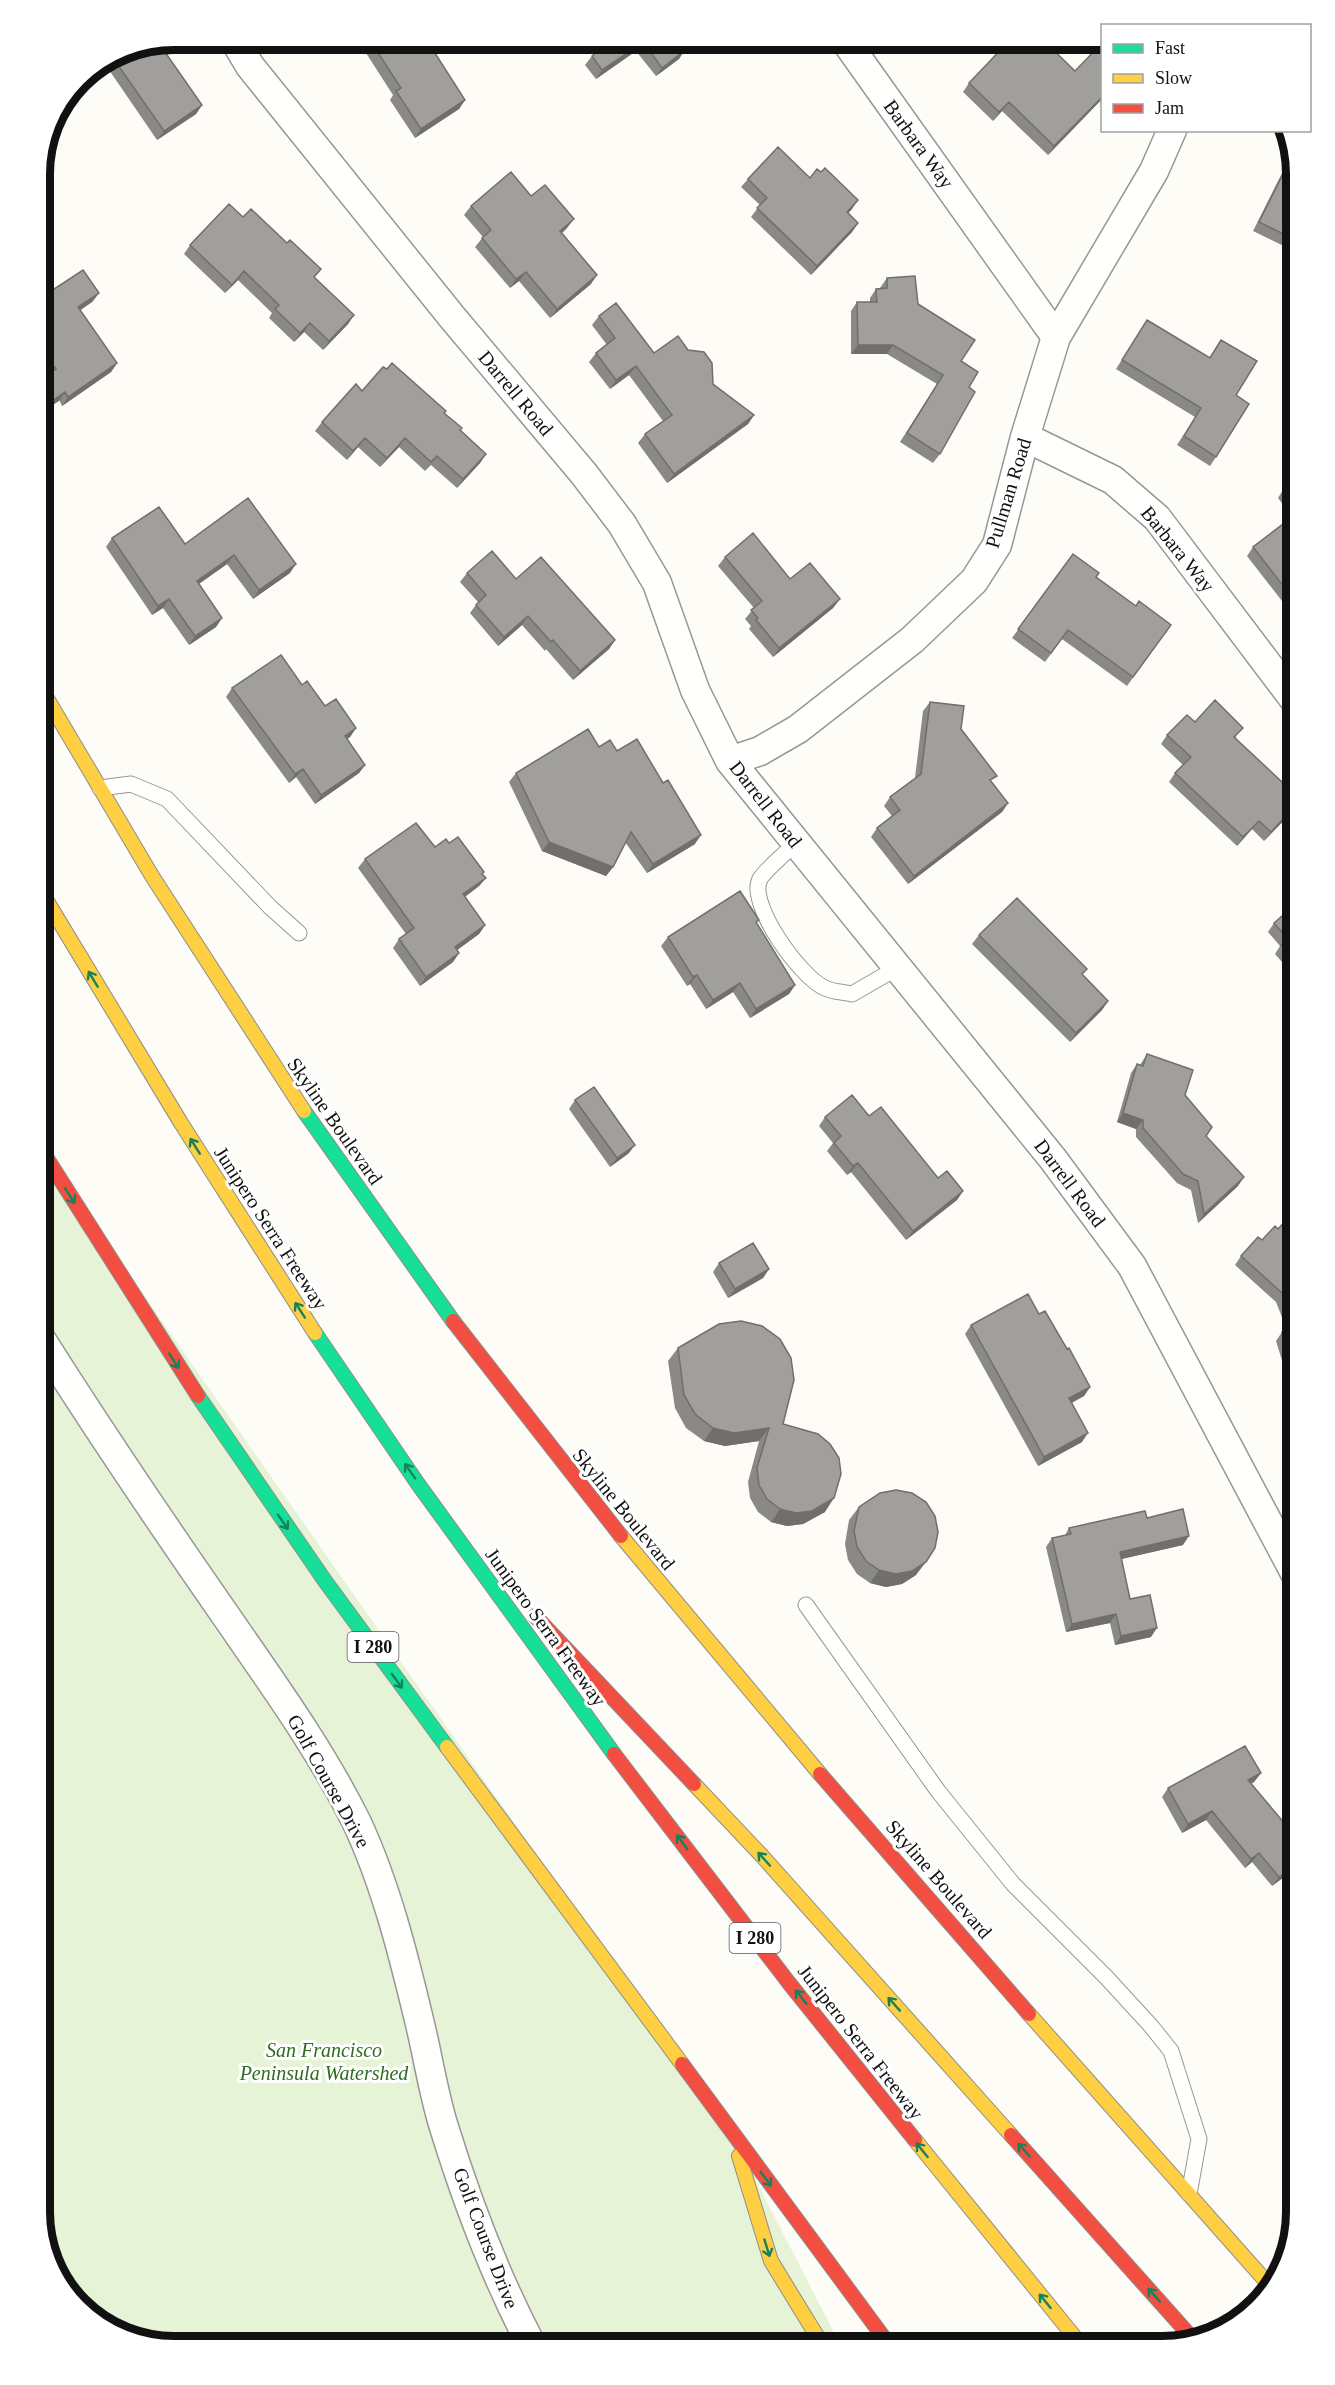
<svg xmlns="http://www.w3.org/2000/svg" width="1335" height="2385" font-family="Georgia,serif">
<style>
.park{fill:#e7f3d7}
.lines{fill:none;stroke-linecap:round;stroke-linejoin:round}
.lane-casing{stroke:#979795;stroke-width:17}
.street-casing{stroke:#979795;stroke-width:31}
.fast-casing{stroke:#8e8d8b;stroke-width:16}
.slow-casing{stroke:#8e8d8b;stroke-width:16}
.jam-casing{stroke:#8e8d8b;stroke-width:16}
.lane{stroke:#fffffe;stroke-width:15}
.street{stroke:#fffffe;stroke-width:28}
.fast{stroke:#16e098;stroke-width:14}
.slow{stroke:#ffcf43;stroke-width:14}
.jam{stroke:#f24e42;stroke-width:14}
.wall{fill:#8a8986}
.shaded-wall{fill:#716f6d}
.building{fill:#a19f9c;stroke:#716f6d;stroke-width:1.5}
.oneway{stroke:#14835b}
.labels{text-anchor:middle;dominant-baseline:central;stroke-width:6;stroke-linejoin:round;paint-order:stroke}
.shield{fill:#fff;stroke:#585858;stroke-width:1.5}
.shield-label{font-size:18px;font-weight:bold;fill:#111}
.street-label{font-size:20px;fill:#111;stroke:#fff}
.park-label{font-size:20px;font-style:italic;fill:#2f6b1f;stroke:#fff}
.rim{fill:none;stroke:#111;stroke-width:8}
</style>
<rect width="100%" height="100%" fill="#fdfcf7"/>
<!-- park -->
<path class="park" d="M39,1146L731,2132L841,2346H165L99,2324L53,2271L39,2212Z"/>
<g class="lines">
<!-- lane casing -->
<g class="lane-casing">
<path id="lane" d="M100,788L131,784L167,799L270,907L299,933
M796,843C788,851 765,870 760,879C747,904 801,978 825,988C833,992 843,992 852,994L897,968
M806,1605L938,1791L1013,1884L1106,1977L1151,2026L1171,2051L1199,2139L1189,2194"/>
</g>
<!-- street casing -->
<g class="street-casing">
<path id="street" d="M234,39L250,66L452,317L584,474L622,524L657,583L695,690L730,761L1053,1159L1132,1266L1296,1575
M844,39L1056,337
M1025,437L1113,480L1157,518L1296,702
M730,761L760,751L798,729L912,640L974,581L997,545L1025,437L1056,337L1154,171L1172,130
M39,1336C99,1431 162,1524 226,1616C272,1683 321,1750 357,1823C386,1885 404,1957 420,2024C428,2057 433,2091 443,2124C466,2199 495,2276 532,2346"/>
</g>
<!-- fast casing -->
<g class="fast-casing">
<path id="fast" d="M304,1111L453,1321
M315,1333L418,1484L614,1754
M198,1396L325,1581L447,1747"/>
</g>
<!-- slow casing -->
<g class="slow-casing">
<path id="slow" d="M39,685L152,876L304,1111
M39,888L181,1123L315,1333
M621,1536L820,1774
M447,1747L682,2064
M694,1784L763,1857L1011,2135
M1029,2014L1272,2288
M915,2140L1082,2346
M739,2156L771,2261L823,2346"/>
</g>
<!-- jam casing -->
<g class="jam-casing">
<path id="jam" d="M39,1146L198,1396
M453,1321L621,1536
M535,1616L694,1784
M614,1754L789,1983L915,2140
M820,1774L1029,2014
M682,2064L890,2346
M1011,2135L1193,2339"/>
</g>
<!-- lane -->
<use href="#lane" class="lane"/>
<!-- street -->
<use href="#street" class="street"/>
<!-- fast -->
<use href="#fast" class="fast"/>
<!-- slow -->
<use href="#slow" class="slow"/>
<!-- jam -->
<use href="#jam" class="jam"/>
</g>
<!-- wall -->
<path class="wall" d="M357,39H426L465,100L459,109L415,138L390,100L393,95Z
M611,39H692L682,47L679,59L656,76L636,51L596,79L585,65L592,56Z
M1102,43V99L1048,155L1002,111L993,121L963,92L969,83L1075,71Z
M122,49L202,105L196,114L157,140L107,67L80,86L76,81L79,78Z
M1290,145L1296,173V252L1253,231L1288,161L1283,159Z
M810,178L852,209L848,213L858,223L852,232L811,275L751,217L760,205L741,187L748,179Z
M531,196L567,228L562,233L591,284L550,318L519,281L510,288L475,247L483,237L464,215L471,206Z
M243,217L315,278L354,315L348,324L323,350L304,332L294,342L269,318L272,313L238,280L225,293L184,254L190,245Z
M887,278L918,304L961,361L969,387L940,454L933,463L900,442L937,384L887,354H851V311L857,302H870V298L876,289L880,288Z
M99,293L92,302L80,310L117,363L111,372L62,406L47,374L39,363V299Z
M599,316L654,353L713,384L754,415L748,424L667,483L638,443L645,434L663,421L629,375L610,389L589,362L596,353L607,345L592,325Z
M1147,320L1209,358L1221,340L1236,395L1216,457L1210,466L1177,445L1195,417L1116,369Z
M362,391L444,413L460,430L486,454L480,463L457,488L431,465L425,471L399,447L380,467L358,447L347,460L315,431L322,422Z
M1296,469V594L1295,592L1282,601L1247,556L1253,547L1293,517L1278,498Z
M248,498L290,573L253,599L227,564L199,584L222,618L216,627L189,645L163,608L152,615L106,547L112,538L185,544Z
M1073,554L1099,573L1096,577L1136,606L1171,625L1127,686L1062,639L1045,662L1012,638Z
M725,557L790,579L840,599L833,608L773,657L749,629L751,626L745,619L754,608L718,566Z
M467,573L516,579L615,640L609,649L573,680L546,649L545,651L522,625L498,646L470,613L478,602L460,582Z
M302,685L325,706L356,728L350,737L347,739L365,765L359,773L315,804L296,777L289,783L226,697L232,688Z
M930,702L961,729L992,782L1008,803L1002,812L908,884L871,837L877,828L892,816L884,806L890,797L915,778L923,711Z
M1195,722L1237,737L1235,738L1295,809L1264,841L1252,829L1237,846L1169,782L1175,773L1183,765L1161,744L1167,735Z
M599,747L617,751L695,844L647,873L625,842L613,867L606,876L542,851L509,782L516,773Z
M449,843L486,878L479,886L465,897L485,925L479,934L457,950L459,953L453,962L420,986L393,948L399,939L406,934L358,868L365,859L435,847Z
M1296,904V978L1275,954L1280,946L1268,932L1274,923Z
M759,920L756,924L795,985L789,994L750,1018L733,992L706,1009L690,984L687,986L661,946L668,937Z
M979,935L1083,975L1108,1001L1102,1010L1070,1042L972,944Z
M1147,1054L1185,1095L1206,1136L1238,1186L1198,1223L1191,1190L1177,1183L1136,1137V1129L1117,1122L1131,1073L1137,1064L1140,1065Z
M575,1100L629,1153L610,1167L569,1109Z
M869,1116L938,1178L963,1191L957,1200L906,1240L851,1172L847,1175L827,1151L833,1143L819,1126L825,1117Z
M1296,1224V1392L1292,1393L1276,1341L1282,1332L1287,1330L1276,1302L1235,1265L1241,1256L1278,1229Z
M719,1263L769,1269L763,1278L728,1298L713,1272Z
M1039,1314L1067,1349L1090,1387L1084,1396L1072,1403L1082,1442L1038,1466L965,1334L971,1325Z
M678,1348L783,1424L825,1512L803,1524L787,1526L771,1522L758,1512L750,1498L748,1482L759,1441L725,1446L704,1441L686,1428L675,1408L668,1361Z
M859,1507L916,1575L902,1584L886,1587L870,1583L857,1574L848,1560L845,1544L849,1520Z
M1147,1518L1183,1545L1121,1559L1130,1599L1151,1637L1115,1645L1110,1623L1066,1632L1046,1547L1052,1538L1065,1535L1069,1528Z
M1261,1773L1254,1782L1251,1784L1296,1868L1272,1886L1252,1862L1245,1868L1206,1820L1182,1833L1162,1797L1168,1788Z"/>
<!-- shaded-wall -->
<path class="shaded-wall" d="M687,39H692L674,53L680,44Z
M643,42L636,51L596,79L602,70Z
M685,50L679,59L656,76L662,68Z
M113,58L107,67L80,86L86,77Z
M1102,97V99L1048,155L1054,146Z
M465,100L459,109L415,138L421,129Z
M1009,102L1002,111L993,121L999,112Z
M202,105L196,114L157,140L164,131Z
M858,200L852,209L841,221L847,212Z
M574,219L567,228L554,240L560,231Z
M858,223L852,232L811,275L817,266Z
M244,271L238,280L225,293L232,285Z
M526,272L519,281L510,288L516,279Z
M597,275L591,284L550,318L557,309Z
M99,293L92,302L72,316L78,307Z
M354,315L348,324L323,350L329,341Z
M310,323L304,332L294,342L300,333Z
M858,345H893L887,354H851Z
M117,363L111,372L62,406L68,397Z
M636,366L629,375L610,389L616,380Z
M65,392L59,401L39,414V410Z
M754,415L748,424L667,483L674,474Z
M365,438L358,447L347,460L353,451Z
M405,438L399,447L380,467L387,458Z
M486,454L480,463L457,488L463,479Z
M234,555L227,564L190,590L197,581Z
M296,564L290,573L253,599L259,590Z
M1296,586V590L1295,592L1282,601L1288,592Z
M169,599L163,608L152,615L158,606Z
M840,599L833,608L773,657L779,648Z
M528,616L522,625L498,646L504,637Z
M222,618L216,627L189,645L195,636Z
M615,640L609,649L573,680L580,671Z
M356,728L350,737L339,745L345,736Z
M365,765L359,773L315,804L321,795Z
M303,769L296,777L289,783L295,774Z
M1008,803L1002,812L908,884L914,876Z
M1296,805L1295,809L1264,841L1271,832Z
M1259,821L1252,829L1237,846L1243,837Z
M701,835L695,844L647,873L653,864Z
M549,842L613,867L606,876L542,851Z
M486,878L479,886L456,903L463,894Z
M485,925L479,934L449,956L455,947Z
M459,953L453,962L420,986L426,977Z
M697,975L690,984L687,986L693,977Z
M740,983L733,992L706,1009L713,1000Z
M795,985L789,994L750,1018L756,1009Z
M1108,1001L1102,1010L1070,1042L1076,1033Z
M1123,1113L1143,1120L1136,1129L1117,1122Z
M635,1145L629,1153L610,1167L617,1158Z
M858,1163L851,1172L847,1175L853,1166Z
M1244,1177L1238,1186L1198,1223L1204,1214Z
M963,1191L957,1200L906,1240L913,1231Z
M769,1269L763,1278L728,1298L735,1289Z
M1090,1387L1084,1396L1063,1407L1069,1398Z
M713,1428H769L759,1441L725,1446L704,1441Z
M1088,1433L1082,1442L1038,1466L1044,1457Z
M834,1498L825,1512L803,1524L787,1526L771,1522L780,1509Z
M1189,1536L1183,1545L1113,1561L1120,1552Z
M926,1562L916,1575L902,1584L886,1587L870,1583L879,1570Z
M1116,1614L1110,1623L1066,1632L1072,1624Z
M1157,1628L1151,1637L1115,1645L1121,1636Z
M1261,1773L1254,1782L1242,1789L1248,1780Z
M1212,1811L1206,1820L1182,1833L1188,1824Z
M1259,1853L1252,1862L1245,1868L1251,1859Z
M1296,1864V1868L1272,1886L1279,1877Z"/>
<!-- building -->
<path class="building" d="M369,39H426L465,100L421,129L396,91L401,88Z
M611,39H687L680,44L685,50L662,68L643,42L602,70L592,56Z
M1011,39H1042L1075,71L1102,43V97L1054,146L1009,102L999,112L969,83Z
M158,42L202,105L164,131L113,58L86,77L84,74L122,49Z
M778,147L810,178L817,169L821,172L825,168L858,200L847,212L858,223L817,266L757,208L767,198L748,179Z
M1292,156L1296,173V240L1259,222Z
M511,172L531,196L545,185L574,219L560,231L597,275L557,309L526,272L516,279L482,238L491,230L471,206Z
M229,204L243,217L251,209L287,243L290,240L321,269L314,277L354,315L329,341L310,323L300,333L275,309L279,305L244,271L232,285L190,245Z
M83,270L99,293L78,307L117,363L68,397L65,392L39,410V380L56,369L39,345V299Z
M915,276L918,304L975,340L961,361L978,372L969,387L975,392L940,454L907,433L943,375L893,345H858L857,302H877L876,289L887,288V278Z
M616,303L654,353L678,336L688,350L704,352L712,363L713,384L754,415L674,474L645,434L672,415L636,366L616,380L596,353L615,338L599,316Z
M1147,320L1210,358L1221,340L1257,361L1236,395L1249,404L1216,457L1184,436L1201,408L1122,360Z
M392,363L446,411L444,413L462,428L460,430L486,454L463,479L437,456L431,462L405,438L387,458L365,438L353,451L322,422L356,384L362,391L383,367L387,369Z
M1296,470V504L1284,489Z
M248,498L296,564L259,590L234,555L197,581L222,618L195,636L169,599L158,606L112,538L159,507L185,544Z
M1296,514V586L1288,592L1253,547Z
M753,533L790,579L810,563L840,599L779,648L756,620L758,618L751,610L762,601L725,557Z
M492,551L516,579L541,557L615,640L580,671L553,640L551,642L528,616L504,637L476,605L486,595L467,573Z
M1073,554L1099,573L1096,577L1136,606L1139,601L1171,625L1133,677L1068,630L1051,653L1018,629Z
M281,655L302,685L307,681L325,706L336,699L356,728L345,736L365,765L321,795L303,769L295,774L232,688Z
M1215,700L1243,728L1234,737L1296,795V805L1271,832L1259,821L1243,837L1175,773L1191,757L1167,735L1187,715L1195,722Z
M930,702L964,706L961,729L997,776L990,780L1008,803L914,876L877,828L900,810L890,797L921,774Z
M588,729L599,747L610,740L617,751L637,739L663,783L668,780L701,835L653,864L631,832L613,867L549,842L516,773Z
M416,823L435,847L446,839L449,843L458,837L484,872L482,874L486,878L463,894L485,925L455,947L459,953L426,977L399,939L414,928L365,859Z
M740,891L759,920L756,922L795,985L756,1009L740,983L713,1000L697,975L693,977L668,937Z
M1017,898L1087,969L1082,974L1108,1001L1076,1033L979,935Z
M1296,904V962L1281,945L1288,939L1274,923Z
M1147,1054L1193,1070L1185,1095L1212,1127L1206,1136L1244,1177L1204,1214L1198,1181L1183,1174L1143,1128V1120L1123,1113L1137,1064L1143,1066Z
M594,1087L635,1145L617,1158L575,1100Z
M852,1095L869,1116L881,1107L938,1178L947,1171L963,1191L913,1231L858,1163L853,1166L834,1143L841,1136L825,1117Z
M1289,1217L1296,1224V1376L1282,1332L1295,1328L1282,1293L1241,1256L1258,1237L1262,1240L1275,1226L1278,1229Z
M753,1243L769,1269L735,1289L719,1263Z
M1028,1294L1039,1314L1045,1311L1067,1349L1069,1348L1090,1387L1069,1398L1088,1433L1044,1457L971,1325Z
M741,1321L762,1326L780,1339L791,1358L794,1380L783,1424L818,1434L830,1444L839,1458L841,1474L834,1498L812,1511L796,1513L780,1509L767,1499L759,1485L757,1468L769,1428L734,1433L713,1428L695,1414L684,1395L678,1348L719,1324Z
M896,1490L912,1493L926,1502L935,1516L938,1532L935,1548L926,1562L912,1571L896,1574L879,1570L866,1561L857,1547L854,1531L859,1507L880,1493Z
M1183,1509L1189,1536L1120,1552L1130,1599L1150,1595L1157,1628L1121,1636L1116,1614L1072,1624L1052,1538L1071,1534L1069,1528L1145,1511L1147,1518Z
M1245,1746L1261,1773L1248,1780L1296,1837V1864L1279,1877L1259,1853L1251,1859L1212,1811L1188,1824L1168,1788Z"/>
<!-- one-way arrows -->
<defs><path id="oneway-shaft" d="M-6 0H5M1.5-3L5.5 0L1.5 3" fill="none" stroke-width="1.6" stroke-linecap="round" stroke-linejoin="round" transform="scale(1.5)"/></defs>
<g class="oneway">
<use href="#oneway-shaft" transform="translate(93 979) rotate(-121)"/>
<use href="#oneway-shaft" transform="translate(195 1146) rotate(-122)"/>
<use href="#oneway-shaft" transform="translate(70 1196) rotate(58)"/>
<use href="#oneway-shaft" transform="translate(300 1310) rotate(-123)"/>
<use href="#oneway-shaft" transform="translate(174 1361) rotate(57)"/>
<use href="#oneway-shaft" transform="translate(410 1471) rotate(-125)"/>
<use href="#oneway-shaft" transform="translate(283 1522) rotate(55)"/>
<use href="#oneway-shaft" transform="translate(397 1681) rotate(54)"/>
<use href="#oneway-shaft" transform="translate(682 1842) rotate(-127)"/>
<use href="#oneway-shaft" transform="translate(764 1859) rotate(-132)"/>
<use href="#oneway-shaft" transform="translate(801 1997) rotate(-128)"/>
<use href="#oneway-shaft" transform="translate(894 2004) rotate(-132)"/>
<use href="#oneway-shaft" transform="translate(922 2150) rotate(-129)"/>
<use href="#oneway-shaft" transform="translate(1024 2150) rotate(-132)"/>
<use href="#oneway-shaft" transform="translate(766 2179) rotate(53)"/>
<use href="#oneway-shaft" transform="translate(767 2248) rotate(73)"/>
<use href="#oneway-shaft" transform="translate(1154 2295) rotate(-132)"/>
<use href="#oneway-shaft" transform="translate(1045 2301) rotate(-129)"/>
</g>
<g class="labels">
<!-- shield labels -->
<g class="shield">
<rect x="347.5" y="1632" width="51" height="30" rx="4.5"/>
<rect x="729.5" y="1923" width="51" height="30" rx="4.5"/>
</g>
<g class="shield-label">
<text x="373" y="1647">I 280</text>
<text x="755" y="1938">I 280</text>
</g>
<!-- street labels -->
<g class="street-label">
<text transform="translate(919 144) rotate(54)">Barbara Way</text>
<text transform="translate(516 393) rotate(50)">Darrell Road</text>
<text transform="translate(1008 493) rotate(-73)">Pullman Road</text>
<text transform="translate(1178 549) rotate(51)">Barbara Way</text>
<text transform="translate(766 804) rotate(52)">Darrell Road</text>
<text transform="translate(335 1121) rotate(55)">Skyline Boulevard</text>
<text transform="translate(1070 1183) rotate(53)">Darrell Road</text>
<text transform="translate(271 1228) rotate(57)">Junipero Serra Freeway</text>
<text transform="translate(624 1509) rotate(51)">Skyline Boulevard</text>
<text transform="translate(546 1627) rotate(54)">Junipero Serra Freeway</text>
<text transform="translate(329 1781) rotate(61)">Golf Course Drive</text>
<text transform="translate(939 1879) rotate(49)">Skyline Boulevard</text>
<text transform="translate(861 2042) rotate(52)">Junipero Serra Freeway</text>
<text transform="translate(486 2238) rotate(69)">Golf Course Drive</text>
</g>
<!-- park labels -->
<g class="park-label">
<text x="324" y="2050">San Francisco<tspan x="324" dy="23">Peninsula Watershed</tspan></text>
</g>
</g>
<!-- crop -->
<path d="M0 0H1335V2385H0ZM174 50H1162A124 124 0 0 1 1286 174V2212A124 124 0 0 1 1162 2336H174A124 124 0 0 1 50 2212V174A124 124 0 0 1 174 50Z" fill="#fff" fill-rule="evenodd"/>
<path class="rim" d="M174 50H1162A124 124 0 0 1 1286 174V2212A124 124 0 0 1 1162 2336H174A124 124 0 0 1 50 2212V174A124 124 0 0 1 174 50Z"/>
<!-- legend -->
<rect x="1101" y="24" width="210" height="108" fill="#ffffff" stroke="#a0a0a0" stroke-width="1.5"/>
<rect x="1113" y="44" width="30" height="9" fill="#16e098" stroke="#a0a0a0" stroke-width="1.5"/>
<text x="1155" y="54" font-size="18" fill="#111111">Fast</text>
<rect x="1113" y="74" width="30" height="9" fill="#ffcf43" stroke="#a0a0a0" stroke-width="1.5"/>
<text x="1155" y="84" font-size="18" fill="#111111">Slow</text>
<rect x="1113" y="104" width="30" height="9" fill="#f24e42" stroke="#a0a0a0" stroke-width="1.5"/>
<text x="1155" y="114" font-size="18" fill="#111111">Jam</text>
</svg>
